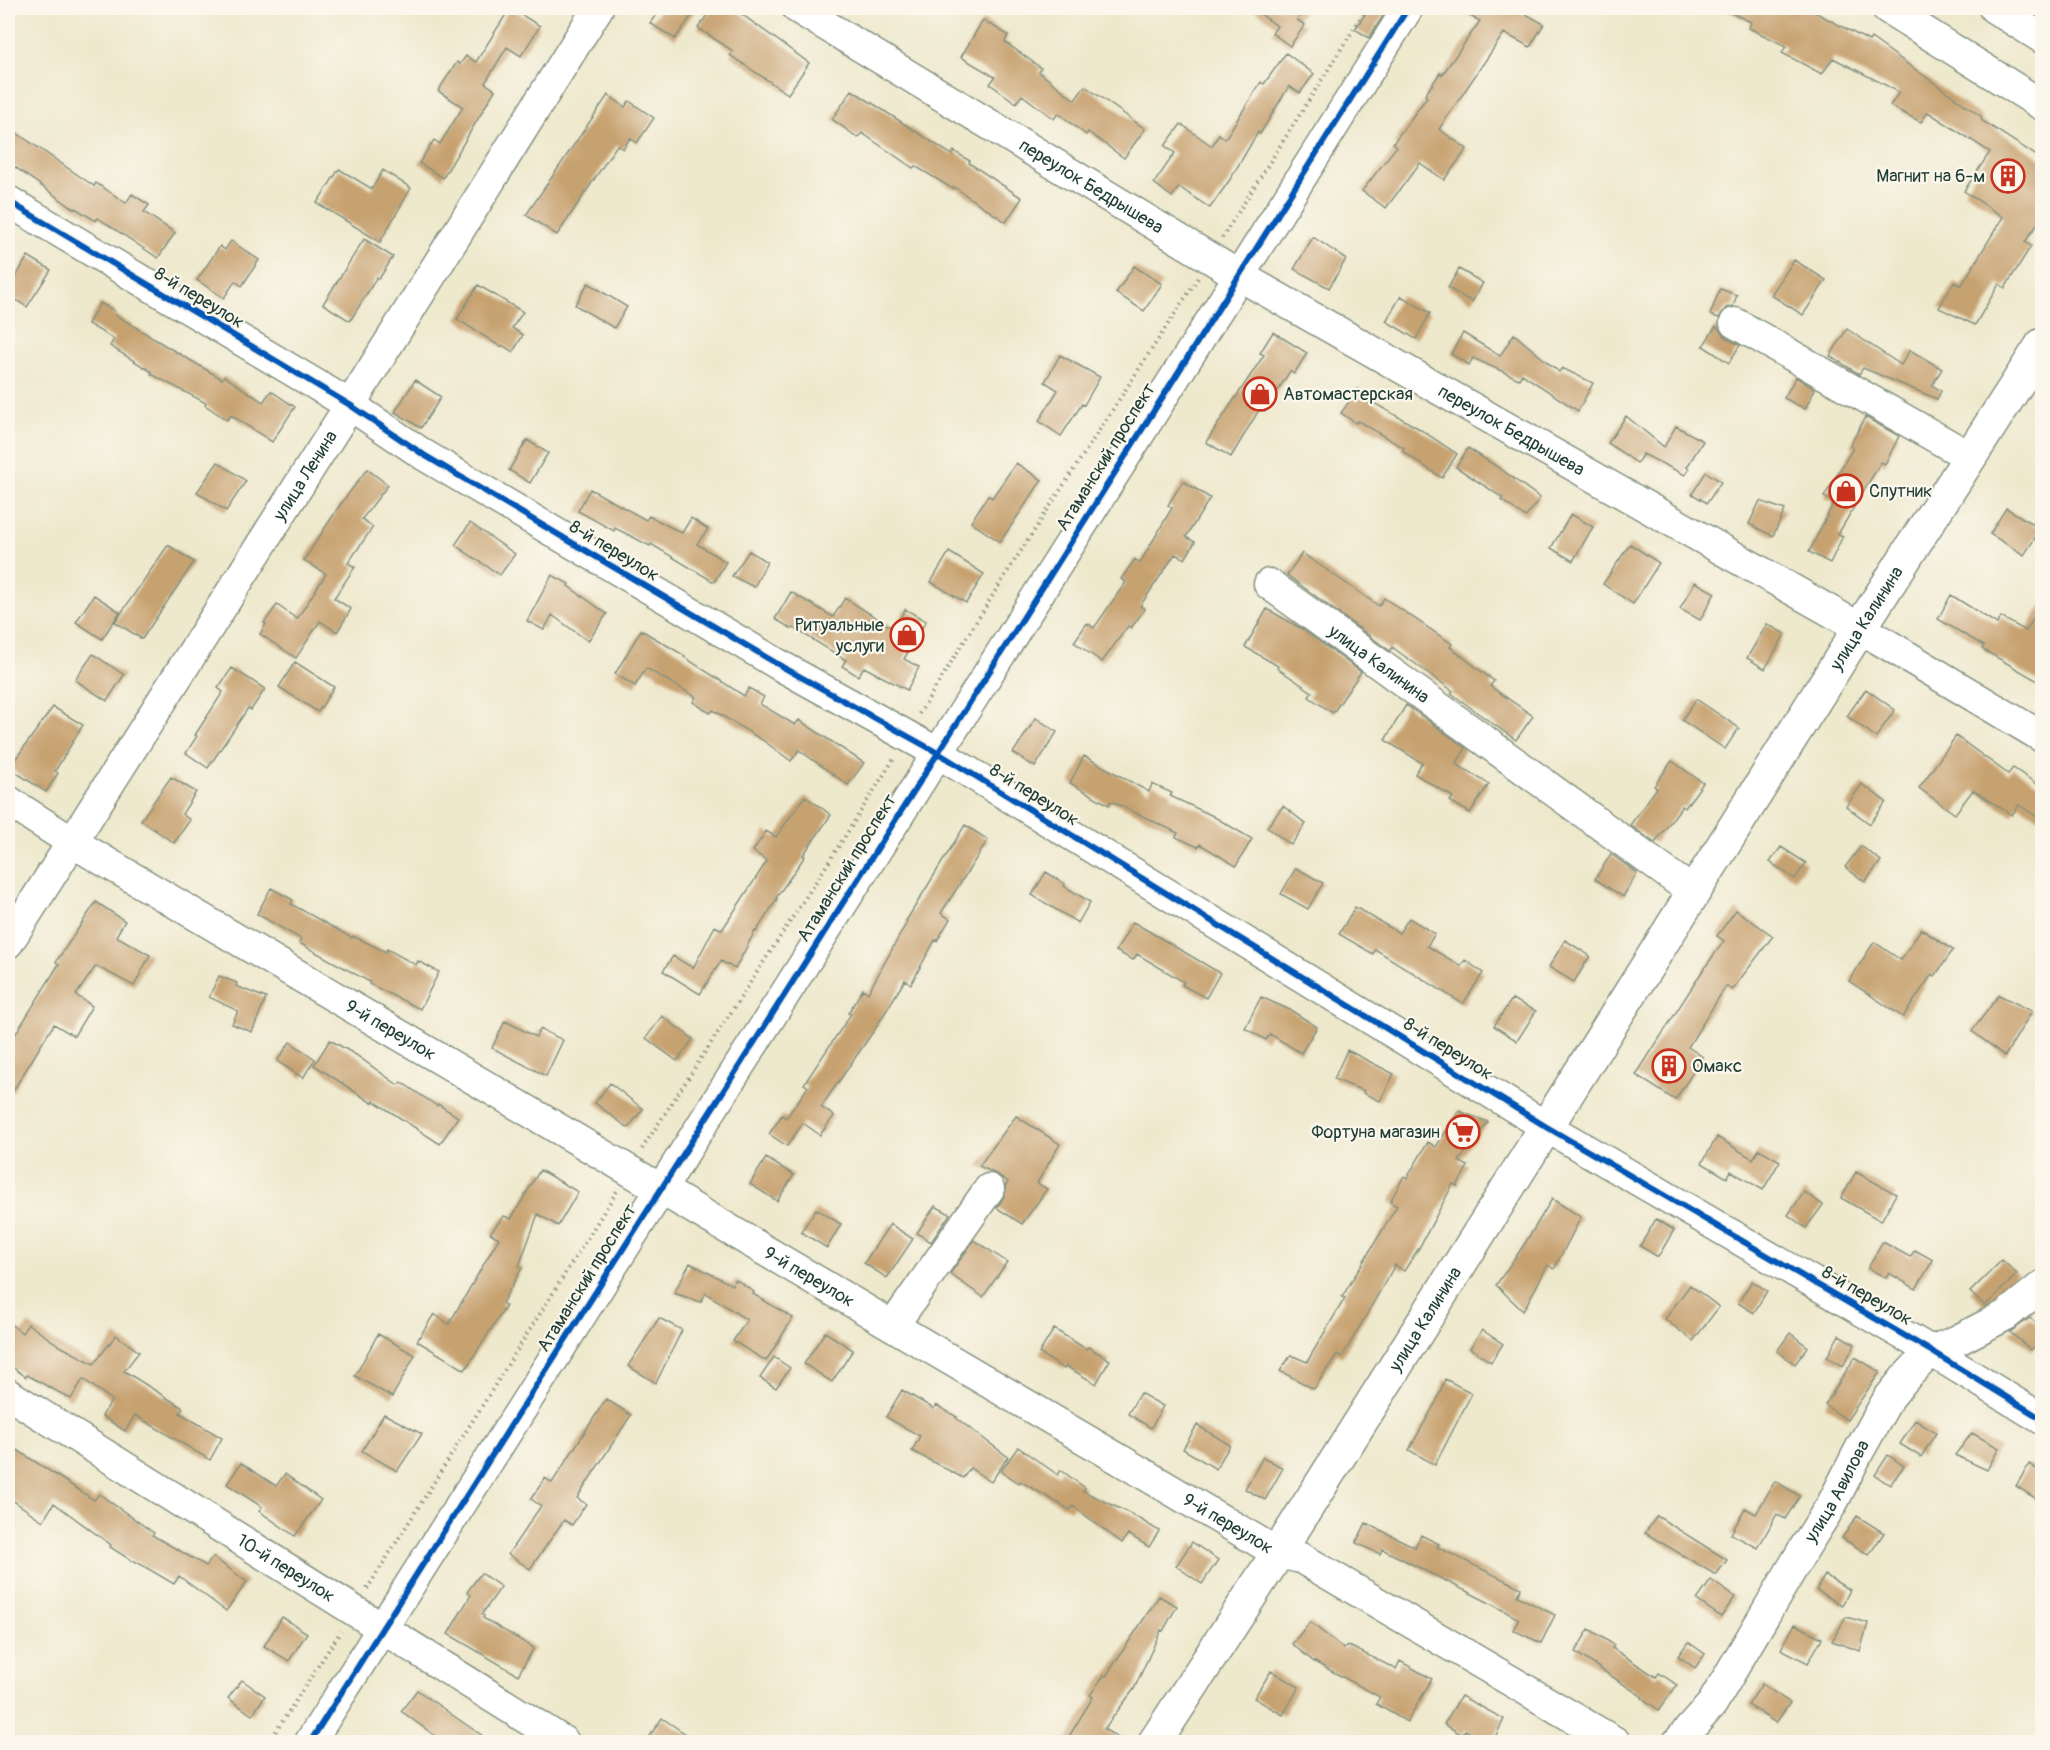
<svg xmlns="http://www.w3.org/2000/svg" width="2050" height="1750" font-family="Pangolin,sans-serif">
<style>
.building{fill:#c7a271}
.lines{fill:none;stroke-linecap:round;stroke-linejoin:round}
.minor-casing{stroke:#869280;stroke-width:33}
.major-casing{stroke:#869280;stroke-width:36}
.path{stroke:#869280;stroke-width:4;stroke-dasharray:1.5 4.5;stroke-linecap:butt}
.minor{stroke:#fff;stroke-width:30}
.major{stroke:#fff;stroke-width:33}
.cycleway-casing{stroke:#fbf7ec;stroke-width:10}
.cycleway{stroke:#0057b8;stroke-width:6}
.labels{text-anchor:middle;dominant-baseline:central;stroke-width:4.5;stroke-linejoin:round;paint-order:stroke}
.poi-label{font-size:18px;fill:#1f3d34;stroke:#fbf7ec;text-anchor:end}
.street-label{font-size:18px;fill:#1f3d34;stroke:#fbf7ec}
</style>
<rect width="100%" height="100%" fill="#fbf7ec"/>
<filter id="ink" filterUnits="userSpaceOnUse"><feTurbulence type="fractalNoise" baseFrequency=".0167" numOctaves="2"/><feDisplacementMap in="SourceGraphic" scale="12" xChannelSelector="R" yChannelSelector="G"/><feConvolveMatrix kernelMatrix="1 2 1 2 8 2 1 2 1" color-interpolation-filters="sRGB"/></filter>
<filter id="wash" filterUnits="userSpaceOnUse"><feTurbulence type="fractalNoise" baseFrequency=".008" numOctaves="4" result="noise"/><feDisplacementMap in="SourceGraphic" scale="24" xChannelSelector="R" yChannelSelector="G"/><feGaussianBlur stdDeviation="1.35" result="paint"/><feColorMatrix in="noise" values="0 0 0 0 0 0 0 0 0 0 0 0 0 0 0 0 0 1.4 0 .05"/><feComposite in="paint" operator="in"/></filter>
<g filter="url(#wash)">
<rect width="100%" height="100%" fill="#eee8cc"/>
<g id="blocks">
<!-- building -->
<path class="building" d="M510,8L540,26L521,56L507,47L485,83L495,90L443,178L419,163L434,140L440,144L463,107L438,91L457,62L460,64L466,56L476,62Z
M661,8H697L675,39L650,23Z
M712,8H733L809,63L788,94L730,55L733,51L698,28Z
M1252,8H1306L1297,20L1305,25L1290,46L1272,33L1277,26Z
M1369,8H1388L1369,38L1355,29Z
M1454,8H1515L1544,24L1530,47L1504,33L1439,129L1467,149L1444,180L1420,163L1386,208L1362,191L1397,146L1393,143L1427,97L1425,95L1440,73L1442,75L1480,21Z
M1720,8H1807L1869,41L1871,38L1982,117L1981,120L2043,160V216L2025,242L2031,246L2005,288L1999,284L1975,325L1939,308L1954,282L1961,286L2003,217L1964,191L1990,152L1928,112L1921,122L1890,106L1899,92L1833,58L1822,74L1782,53L1786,46L1749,28L1751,22Z
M983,20L1008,35L1005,42L1041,68L1039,72L1075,100L1085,86L1145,129L1124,158L1088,132L1086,135L1058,113L1054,119L1022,95L1016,103L990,84L995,77L961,57Z
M1286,53L1314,74L1300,93L1289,86L1260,134L1258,132L1231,178L1210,208L1179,187L1172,197L1154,183L1175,153L1165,146L1181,124L1212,146L1219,134L1225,139L1261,82L1264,84Z
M852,90L952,155L954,151L970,161L969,163L1022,198L1006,222L954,187L953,189L915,166L913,168L862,133L858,138L832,119Z
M608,95L625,107L629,101L654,118L637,143L630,138L623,149L617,145L557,235L526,215Z
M8,127L94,186L96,183L126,203L132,194L149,205L144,212L175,233L158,258L98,218L96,221L75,208L74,209L8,162Z
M339,169L372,189L383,170L411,188L380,242L317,203Z
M1313,237L1346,259L1329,288L1294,269Z
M364,239L393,257L379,279L377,277L350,321L323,304Z
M231,241L259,260L242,286L235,281L224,298L197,280L220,246L225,250Z
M28,256L51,270L27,307L8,295V290Z
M1794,260L1826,280L1803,315L1771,295Z
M1134,266L1162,284L1144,311L1116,293Z
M1459,269L1483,283L1472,302L1448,288Z
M588,283L627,307L614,328L575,305Z
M478,285L523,312L512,328L523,335L513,352L502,345L501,347L457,319Z
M1720,289L1737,295L1733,306L1726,308L1719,318L1710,315Z
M1401,296L1430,313L1416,339L1386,321Z
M100,303L115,311L114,314L166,346L222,379L224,376L263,402L271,391L295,407L272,442L231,415L227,420L205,405L206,403L151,374L152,372L110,346L114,339L88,324Z
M1716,326L1726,338L1740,345L1729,363L1703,346Z
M1847,329L1901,365L1910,350L1942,369L1932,385L1941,391L1937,399L1863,368L1859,374L1830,356Z
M1273,332L1307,353L1294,374L1290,371L1265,411L1260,408L1231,457L1206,442L1264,355L1260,353Z
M1463,333L1500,356L1514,334L1559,372L1562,368L1593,383L1578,411L1522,374L1519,379L1473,358L1469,365L1451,354Z
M1060,355L1100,377L1084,405L1082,404L1061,436L1039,421L1058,390L1045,382Z
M1796,377L1815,389L1805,409L1784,398Z
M415,380L441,397L421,428L395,412Z
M1358,389L1373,400L1372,402L1418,428L1457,454L1442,478L1402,451L1404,448L1358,421L1356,423L1341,413Z
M1626,416L1664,447L1676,426L1703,441L1687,467L1689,469L1685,475L1643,454L1637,463L1608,443Z
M1865,417L1899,436L1885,464L1881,462L1838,534L1843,536L1830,563L1809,552L1834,502L1824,497L1853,448L1850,446Z
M527,440L548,453L530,483L509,470Z
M1468,448L1502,470L1540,498L1526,517L1501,500L1503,498L1456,467Z
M218,462L246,481L226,511L197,492Z
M1016,463L1042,480L1000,542L971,522L988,495L992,498Z
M367,469L388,485L362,519L373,527L348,563L355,567L334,598L351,609L337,632L320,621L296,658L260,634L266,624L264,623L277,605L297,619L326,574L304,560L340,505Z
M1706,472L1721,482L1707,503L1692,494Z
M1183,481L1210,498L1186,537L1195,542L1185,559L1175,554L1140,606L1145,609L1131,628L1128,626L1102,662L1074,642L1087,623L1094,628L1126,582L1121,579L1135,559L1140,563L1172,508L1168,505Z
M590,489L646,520L649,516L682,533L691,518L708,529L697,544L726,562L714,582L651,544L650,546L615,528L614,531L578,511Z
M1760,501L1785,510L1773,536L1749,524Z
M2006,508L2041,529L2024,555L1990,534Z
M1571,514L1593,527L1573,561L1551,548Z
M470,523L515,554L500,575L455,545Z
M1630,544L1659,563L1633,604L1603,584Z
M168,545L194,562L142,639L115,622Z
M749,551L767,562L754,587L732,576Z
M949,552L984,574L966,603L931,582Z
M1302,553L1379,606L1384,598L1452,644L1450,647L1494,681L1490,686L1533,716L1516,740L1475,711L1451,693L1453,691L1392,647L1390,651L1287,575Z
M552,575L569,584L568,586L607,614L588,641L552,615L544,630L527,621Z
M1695,582L1715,593L1700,620L1680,609Z
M791,592L833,617L845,598L894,629L905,609L926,621L904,659L919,667L907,690L864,667L858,676L842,666L846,660L794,628L792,629L775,619Z
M94,595L120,612L102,639L76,622Z
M1951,595L1997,624L2001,617L2026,631L2043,603V684L1982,649L1984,646L1938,619Z
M1267,609L1302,629L1361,672L1333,713L1309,697L1312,692L1277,668L1278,666L1245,647Z
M1767,624L1785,634L1765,669L1747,658Z
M641,630L685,656L684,657L744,696L749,688L764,697L760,704L795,725L799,720L864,763L848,785L799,750L791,761L764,741L713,710L710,713L693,702L696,697L646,668L635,686L615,674Z
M93,654L124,675L107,701L75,680Z
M295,662L334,687L318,712L279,687Z
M232,668L265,689L251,710L248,708L208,768L186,753L197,736L195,735L223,692L218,688Z
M1866,689L1895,710L1876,737L1847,716Z
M1696,699L1739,728L1725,749L1682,720Z
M1406,705L1466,748L1456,764L1489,784L1470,813L1450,801L1453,797L1415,774L1422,763L1385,740Z
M53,707L83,725L55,771L58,773L46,792L9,768Z
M1036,718L1057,732L1035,767L1013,753Z
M1956,736L2008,774L2013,768L2043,788V821L2019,805L2012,815L1973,790L1955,814L1919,788Z
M1084,756L1149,792L1152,784L1172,793L1170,796L1211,815L1252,839L1236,866L1200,844L1198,847L1176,837L1178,833L1111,801L1109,805L1070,783Z
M1672,761L1703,783L1685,808L1682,806L1655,843L1630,825L1657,788L1654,786Z
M171,777L196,792L182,814L190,820L174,843L141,820Z
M1862,784L1886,802L1870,824L1846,806Z
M805,796L831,815L803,855L805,856L776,898L777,899L756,932L755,931L735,969L721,961L700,994L663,971L673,956L693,968L715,926L722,930L767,861L753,851L766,831L776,837Z
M1283,806L1306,824L1291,845L1267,827Z
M965,825L988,840L941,913L950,919L937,941L935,940L911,984L905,980L875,1029L821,1107L834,1116L820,1135L803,1123L787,1146L769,1134L782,1115L786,1118L808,1087L804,1084L851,1014L848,1013L863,989L868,993L907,922L906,921Z
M1861,846L1881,861L1865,882L1845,867Z
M1781,847L1806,863L1795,879L1770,862Z
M1611,854L1637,873L1623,897L1595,879Z
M1296,868L1323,883L1308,909L1281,894Z
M1046,872L1065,884L1064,886L1090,902L1078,923L1032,895Z
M271,888L293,900L291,904L352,938L353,936L386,952L387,949L416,965L418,961L439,972L420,1009L369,984L370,982L299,943L301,939L257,914Z
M96,902L125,921L116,936L150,955L134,986L96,966L76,995L92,1006L74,1036L54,1024L8,1099V1030L15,1035L59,964L56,962Z
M1355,907L1399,933L1409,918L1435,934L1427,946L1461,966L1465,960L1483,973L1463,1004L1375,949L1373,954L1339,934Z
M1736,910L1773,936L1732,990L1726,986L1688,1047L1703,1057L1675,1100L1636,1075L1703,970L1724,941L1717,936Z
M1133,922L1220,973L1206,998L1182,985L1184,982L1137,954L1133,960L1116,951Z
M1921,929L1953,950L1935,976L1932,974L1903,1017L1849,981L1874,942L1901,960Z
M1565,940L1590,956L1574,982L1549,967Z
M219,976L237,983L236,986L266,998L252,1032L232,1024L238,1011L209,997Z
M1999,995L2032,1011L2005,1056L1972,1031Z
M1261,997L1292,1011L1317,1027L1301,1053L1270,1034L1266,1040L1245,1028Z
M1512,999L1536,1011L1517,1041L1494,1026Z
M662,1016L693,1039L677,1061L646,1038Z
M505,1021L536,1037L540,1029L563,1040L546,1076L492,1048Z
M330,1040L356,1055L398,1085L401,1082L437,1106L438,1104L458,1117L440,1144L374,1101L372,1103L314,1065Z
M290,1042L315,1059L303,1078L277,1061Z
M1347,1050L1394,1074L1380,1101L1363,1093L1364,1091L1334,1079Z
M610,1083L643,1109L628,1128L595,1103Z
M1459,1111L1488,1122L1459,1161L1468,1166L1457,1186L1453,1184L1419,1248L1404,1271L1395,1265L1342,1357L1337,1354L1314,1389L1280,1371L1291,1355L1307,1362L1345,1298L1342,1297L1397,1206L1390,1202L1404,1176L1407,1178L1428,1142L1436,1147Z
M1016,1116L1060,1144L1037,1183L1047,1189L1022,1224L997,1208L1003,1198L1006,1191L1005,1186L1008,1182L998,1175L979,1166Z
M1717,1137L1753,1159L1759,1149L1780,1161L1763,1190L1731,1171L1727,1178L1702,1163Z
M766,1158L794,1175L777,1201L750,1184Z
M540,1170L578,1192L558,1226L538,1214L519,1266L522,1268L502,1303L506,1306L465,1370L417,1341L434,1314L449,1324L499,1238L490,1233L504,1216L511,1219Z
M1856,1172L1896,1194L1881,1221L1841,1198Z
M1804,1192L1823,1205L1806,1228L1788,1215Z
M1552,1199L1581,1217L1554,1269L1548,1265L1523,1311L1496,1285L1524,1245Z
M935,1206L950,1214L931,1242L917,1233Z
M816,1209L841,1224L827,1248L801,1232Z
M1656,1219L1674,1230L1658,1257L1640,1246Z
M890,1224L913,1239L887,1278L864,1263Z
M974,1240L1007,1262L983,1297L950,1274Z
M1883,1242L1910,1257L1915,1250L1933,1260L1916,1289L1889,1273L1886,1278L1868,1268Z
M2002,1260L2017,1274L1985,1306L1970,1292Z
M690,1263L732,1285L735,1279L754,1292L753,1294L793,1318L766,1361L733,1341L747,1320L706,1293L701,1302L674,1293Z
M1752,1281L1767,1291L1754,1313L1738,1303Z
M1690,1285L1719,1307L1693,1341L1665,1319Z
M659,1318L682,1330L656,1383L628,1366Z
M2030,1318L2043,1329V1338L2031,1350L2010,1332Z
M8,1322L22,1333L28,1324L60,1346L94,1364L116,1335L139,1352L124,1371L183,1408L180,1413L222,1438L210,1460L135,1415L125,1431L102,1416L112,1400L83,1379L71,1399L27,1375L26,1377L8,1364Z
M1054,1329L1086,1349L1088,1347L1110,1360L1096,1384L1066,1366L1064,1369L1039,1353Z
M1482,1330L1503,1344L1491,1362L1470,1348Z
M825,1332L853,1350L832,1382L804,1364Z
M1790,1333L1808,1347L1795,1364L1777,1351Z
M378,1334L415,1355L392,1397L355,1376Z
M1839,1335L1855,1344L1843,1366L1827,1357Z
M774,1357L790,1368L776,1388L760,1378Z
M1855,1357L1880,1372L1847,1420L1825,1405Z
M1445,1379L1472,1393L1435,1465L1409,1450L1436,1402Z
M902,1390L934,1409L936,1405L957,1417L956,1418L1008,1457L991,1482L970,1468L963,1478L912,1451L920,1436L886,1417Z
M1140,1393L1163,1406L1151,1428L1128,1414Z
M606,1399L631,1415L577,1498L586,1504L572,1525L564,1520L530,1569L508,1554L541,1506L531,1499L545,1478L552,1483Z
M384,1414L422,1434L397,1471L362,1451Z
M1915,1420L1936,1433L1921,1457L1900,1444Z
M1197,1425L1230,1445L1216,1469L1183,1449Z
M1972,1433L1999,1448L1987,1470L1955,1455Z
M8,1444L94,1500L99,1494L154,1533L152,1535L206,1566L213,1557L247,1582L226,1611L179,1576L174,1584L135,1561V1563L110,1547L111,1545L54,1503L43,1521L8,1497Z
M1018,1447L1058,1475L1061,1470L1085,1488L1083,1491L1133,1515L1159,1531L1149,1547L1128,1534L1122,1543L1073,1506L1070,1510L1020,1481L1019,1483L1001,1471Z
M1888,1455L1904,1466L1890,1485L1875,1475Z
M1263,1457L1283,1468L1265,1500L1245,1489Z
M241,1463L276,1486L285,1474L321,1500L295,1536L259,1511L262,1507L227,1484Z
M2029,1464L2043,1473V1503L2016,1486Z
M1775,1481L1800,1496L1785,1519L1777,1514L1758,1548L1731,1534L1745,1508L1756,1514Z
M1657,1516L1727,1560L1716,1575L1645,1533Z
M1857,1516L1884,1533L1869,1555L1842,1538Z
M1366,1523L1415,1547L1421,1535L1439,1544L1437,1547L1521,1588L1517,1596L1555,1615L1541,1643L1513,1630L1519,1619L1484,1600L1382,1549L1380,1554L1356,1543Z
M1192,1542L1218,1560L1202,1584L1176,1566Z
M481,1573L501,1587L482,1614L484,1616L483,1618L534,1648L518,1675L448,1634L471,1595L467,1592Z
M1825,1575L1850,1590L1842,1605L1816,1590Z
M1711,1580L1735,1597L1721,1617L1697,1600Z
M1159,1596L1177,1606L1163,1631L1161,1630L1134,1689L1104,1729L1126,1743H1065L1093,1697L1090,1695L1104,1675L1106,1676Z
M282,1617L307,1633L289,1661L264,1646Z
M1846,1617L1868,1623L1860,1651L1832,1641Z
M1310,1622L1344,1649L1347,1645L1396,1669L1400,1661L1432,1679L1407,1722L1376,1704L1380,1697L1313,1661L1292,1644Z
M1795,1624L1822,1638L1808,1663L1781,1649Z
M1589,1629L1614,1645L1612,1648L1656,1677L1659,1673L1677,1685L1659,1710L1642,1698L1643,1697L1575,1652Z
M1688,1642L1705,1654L1695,1668L1678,1656Z
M1271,1671L1299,1687L1283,1715L1254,1698Z
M242,1680L265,1696L252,1715L228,1698Z
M1762,1684L1790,1703L1776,1723L1748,1705Z
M417,1690L458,1719L493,1743H445L401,1711Z
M1461,1696L1504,1719L1492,1743H1489L1465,1730L1462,1735L1444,1724Z
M662,1718L699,1743H645Z"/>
</g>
</g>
<g filter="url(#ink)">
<use href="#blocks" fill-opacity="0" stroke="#869280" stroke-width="1.5"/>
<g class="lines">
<!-- minor casing -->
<g class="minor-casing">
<g id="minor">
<path id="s1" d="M797,8L1238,275L1860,628L2042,737"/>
<path d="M1887,8L2042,105"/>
<path d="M1994,8L2042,38"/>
<path d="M8,201L350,405L424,455L503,502L781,666L938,753L1545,1126L1931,1351L2042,1419"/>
<path d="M1735,323L1970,457"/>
<path id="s2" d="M1269,584L1693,892"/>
<path id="s3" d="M8,801L72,842L1278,1553L1301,1558L1615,1742"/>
<path id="s4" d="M8,943L350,405L598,8"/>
<path d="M893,1326L989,1189"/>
<path id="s5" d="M8,1394L564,1742"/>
<path d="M310,1742L938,753L1408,8"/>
<path id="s6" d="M1678,1742L1712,1704L1803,1550L1832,1504L1859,1451L1888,1399L1905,1378L1931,1351L1956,1341L2006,1315L2042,1286"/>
</g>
</g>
<!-- major casing -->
<g class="major-casing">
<g id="major">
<path id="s7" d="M1155,1742L1278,1553L1860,628L2042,345"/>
</g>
</g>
<!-- path -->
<path class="path" d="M1222,238L1367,8
M919,714L1006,574L1198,278
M642,1149L830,860L895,757
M367,1589L617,1191
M269,1742L341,1631"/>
<!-- minor -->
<use href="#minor" class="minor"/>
<!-- major -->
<use href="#major" class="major"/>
<!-- cycleway casing -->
<g class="cycleway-casing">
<path id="cycleway" d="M8,201L350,405L424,455L503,502L781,666L938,753L1545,1126L1931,1351L2042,1419
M310,1742L938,753L1408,8"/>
</g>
<!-- cycleway -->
<use href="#cycleway" class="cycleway"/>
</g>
</g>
<!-- icons -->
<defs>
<g id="building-ring" transform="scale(1.725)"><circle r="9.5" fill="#fbf7ec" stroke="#c8321e" stroke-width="1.5"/><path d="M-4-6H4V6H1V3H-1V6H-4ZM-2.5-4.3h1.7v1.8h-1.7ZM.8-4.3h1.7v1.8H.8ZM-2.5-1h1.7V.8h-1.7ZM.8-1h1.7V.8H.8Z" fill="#c8321e"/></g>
<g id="shop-ring" transform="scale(1.725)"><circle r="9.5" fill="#fbf7ec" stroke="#c8321e" stroke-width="1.5"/><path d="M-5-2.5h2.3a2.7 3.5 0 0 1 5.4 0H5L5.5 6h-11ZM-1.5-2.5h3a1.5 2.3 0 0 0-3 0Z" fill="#c8321e"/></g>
<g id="supermarket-ring" transform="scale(1.725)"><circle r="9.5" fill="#fbf7ec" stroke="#c8321e" stroke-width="1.5"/><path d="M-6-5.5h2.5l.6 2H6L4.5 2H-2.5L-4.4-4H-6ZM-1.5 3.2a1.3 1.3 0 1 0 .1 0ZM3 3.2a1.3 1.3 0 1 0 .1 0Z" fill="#c8321e"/></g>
</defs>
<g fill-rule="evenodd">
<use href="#building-ring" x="2008" y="176"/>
<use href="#shop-ring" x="1260" y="394"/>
<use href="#shop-ring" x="1846" y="491"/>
<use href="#shop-ring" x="907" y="635"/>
<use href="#building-ring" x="1669" y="1066"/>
<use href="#supermarket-ring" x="1463" y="1132"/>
</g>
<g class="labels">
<!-- poi labels -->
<g class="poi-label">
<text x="1985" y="176">Магнит на 6-м</text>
<text x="1283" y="394" text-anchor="start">Автомастерская</text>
<text x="1869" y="491" text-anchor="start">Спутник</text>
<text x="884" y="625">Ритуальные<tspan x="884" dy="21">услуги</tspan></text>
<text x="1692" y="1066" text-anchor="start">Омакс</text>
<text x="1440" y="1132">Фортуна магазин</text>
</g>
<!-- street labels -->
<g class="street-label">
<text stroke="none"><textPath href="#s1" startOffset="344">переулок Бедрышева</textPath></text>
<text transform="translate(199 298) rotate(31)">8-й переулок</text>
<text stroke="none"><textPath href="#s1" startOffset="830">переулок Бедрышева</textPath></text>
<text transform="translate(1106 457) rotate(-58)">Атаманский проспект</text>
<text stroke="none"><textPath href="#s4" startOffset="554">улица Ленина</textPath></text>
<text transform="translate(614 551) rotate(31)">8-й переулок</text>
<text stroke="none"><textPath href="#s7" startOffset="1330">улица Калинина</textPath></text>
<text stroke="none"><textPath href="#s2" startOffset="136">улица Калинина</textPath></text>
<text transform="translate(1034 795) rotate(32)">8-й переулок</text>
<text transform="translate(847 868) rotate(-58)">Атаманский проспект</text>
<text stroke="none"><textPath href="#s3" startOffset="446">9-й переулок</textPath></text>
<text transform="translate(1448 1049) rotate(32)">8-й переулок</text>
<text stroke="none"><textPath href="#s3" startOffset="932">9-й переулок</textPath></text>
<text transform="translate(587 1278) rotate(-58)">Атаманский проспект</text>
<text transform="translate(1867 1296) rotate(30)">8-й переулок</text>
<text stroke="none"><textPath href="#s7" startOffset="502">улица Калинина</textPath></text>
<text stroke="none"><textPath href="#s6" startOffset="298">улица Авилова</textPath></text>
<text stroke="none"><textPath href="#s3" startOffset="1418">9-й переулок</textPath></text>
<text stroke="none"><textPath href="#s5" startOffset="328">10-й переулок</textPath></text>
</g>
</g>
<!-- margin -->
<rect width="2050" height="1750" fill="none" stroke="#fbf7ec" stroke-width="30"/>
</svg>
